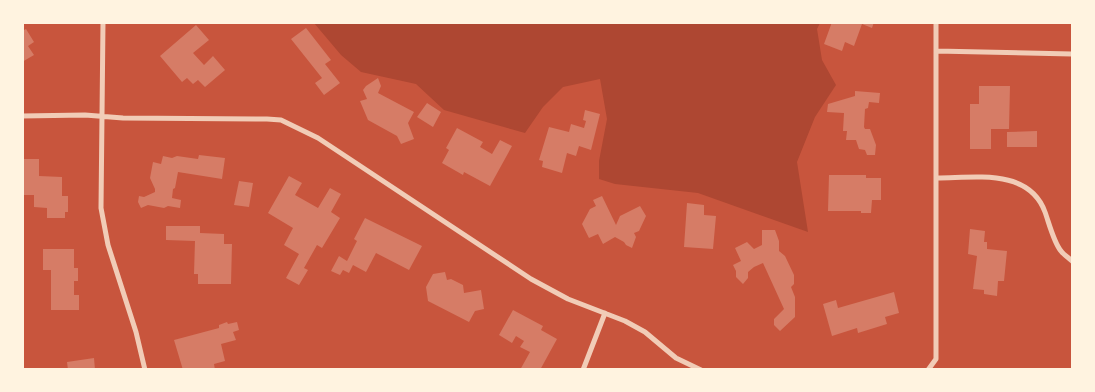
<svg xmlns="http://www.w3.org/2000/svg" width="1095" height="392" font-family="'Sofia Sans Condensed',sans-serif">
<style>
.green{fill:#ae4732}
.building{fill:#d67c66}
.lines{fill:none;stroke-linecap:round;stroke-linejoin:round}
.minor{stroke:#f1ccb7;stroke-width:5}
</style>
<rect width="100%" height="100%" fill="#c8553d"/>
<!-- green -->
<path class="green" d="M314,23H820L817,29L822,60L836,85L815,117L797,162L808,232L698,193L615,184L599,179V161L607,119L600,79L563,87L543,107L525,133L444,110L416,84L361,72L341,55Z"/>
<!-- building -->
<path class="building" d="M832,22H874L872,28L862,24L854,46L845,42L842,51L824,44Z
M196,25L209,40L193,53L204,65L213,56L225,70L205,87L198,80L193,84L187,78L182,82L160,56Z
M306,28L331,60L325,64L340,83L324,95L315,83L322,78L291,39Z
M26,29L34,42L28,46L34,55L22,62V31Z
M378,78L381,86L378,93L414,112L408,123L414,139L401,144L397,136L368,120L360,101L367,99L363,90L366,86Z
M979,86H1010L1009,129H991V149H970V104H979Z
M855,91L880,93L879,103L869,102L868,108L865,109L864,127L865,129H870L876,145L875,155H867L865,150L859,149L856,140H846L847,131H843L844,113L827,112L828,104L855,96Z
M427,103L441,112L433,127L417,117Z
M585,110L600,114L591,150L579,146L576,156L567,153L562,173L542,167L543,161L539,160L549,127L569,132L571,124L584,128L586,121L583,120Z
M457,128L483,142L480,147L492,154L500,140L512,146L490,186L464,172L463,175L442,163L449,150L446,148Z
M1037,131V147H1007V132Z
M199,155L225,158L222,179L178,172L175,188L173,189L172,198L181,200L180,208L168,206L164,208L148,205L141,208L138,202L139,196L144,197L155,192V189L150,178L153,162L161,164L163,156L172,158L177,156L198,159Z
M22,159H39V176L62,177V196H68V212H65V218H47V208L34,207V195H22Z
M829,175H866V178H881V200H872L871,213H861V211H828Z
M289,176L302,183L295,195L318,208L330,188L341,194L331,212L340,218L322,248L317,245L304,268L308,270L299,285L286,278L299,254L284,245L293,228L268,213Z
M239,181L253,183L249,207L234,205Z
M602,196L616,225L620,216L640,206L646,216L639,231L634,233L636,237L632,248L626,245L624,242L615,237L603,244L598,234L589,238L582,224L590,209L596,206L593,200Z
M687,203L704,205V215L716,216L713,249L684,247Z
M365,218L422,246L409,270L376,253L366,272L353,265L349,273L343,270L340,275L331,271L339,256L347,261L357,241L354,239Z
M166,226H200V233L224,234V244H232L231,284H198V274H194L195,241L166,240Z
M970,229L985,231L984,242H987V249L1007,251L1004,281H998L997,296L984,294V290L973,289L977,256L968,254Z
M762,230H775L779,241V251L785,256L794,275V284L791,287L795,297V317L780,331L774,325V319L784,309L763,263L754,267L748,272V278L743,284L736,277V271L733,265L741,261L735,248L747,242L754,249L762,245Z
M43,249H74V268H78V281H74V295H79V310H51V270H43Z
M445,272L447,280L451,279L463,285L464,293L481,290L484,309L475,311L469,322L428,301L426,287L433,274Z
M894,292L899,313L885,317L887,324L858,333L857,328L832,336L823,304L836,300L838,308Z
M513,310L543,326L541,330L557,339L540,370H520L530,352L520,347L524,341L516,336L512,343L499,335Z
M227,322L228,324L237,322L239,330L233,332L236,340L221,344L225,361L214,364L215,370H183L174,340L219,328V325Z
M94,358L95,370H68L67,362Z"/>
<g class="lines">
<!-- minor -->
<path class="minor" d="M103,22L101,208L108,245L136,332L145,370
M936,51L1072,54
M22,116L85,115L123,118L267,119L281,120L318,138L531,279L568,299L625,321L645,332L676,358L701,370
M937,178C975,178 1029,168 1045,212C1049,223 1054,243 1061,251C1064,255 1069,258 1072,261
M583,370L605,313
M928,370L936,359V22"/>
</g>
<!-- border -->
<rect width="1095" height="392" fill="none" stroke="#fff3e0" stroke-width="48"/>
</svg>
